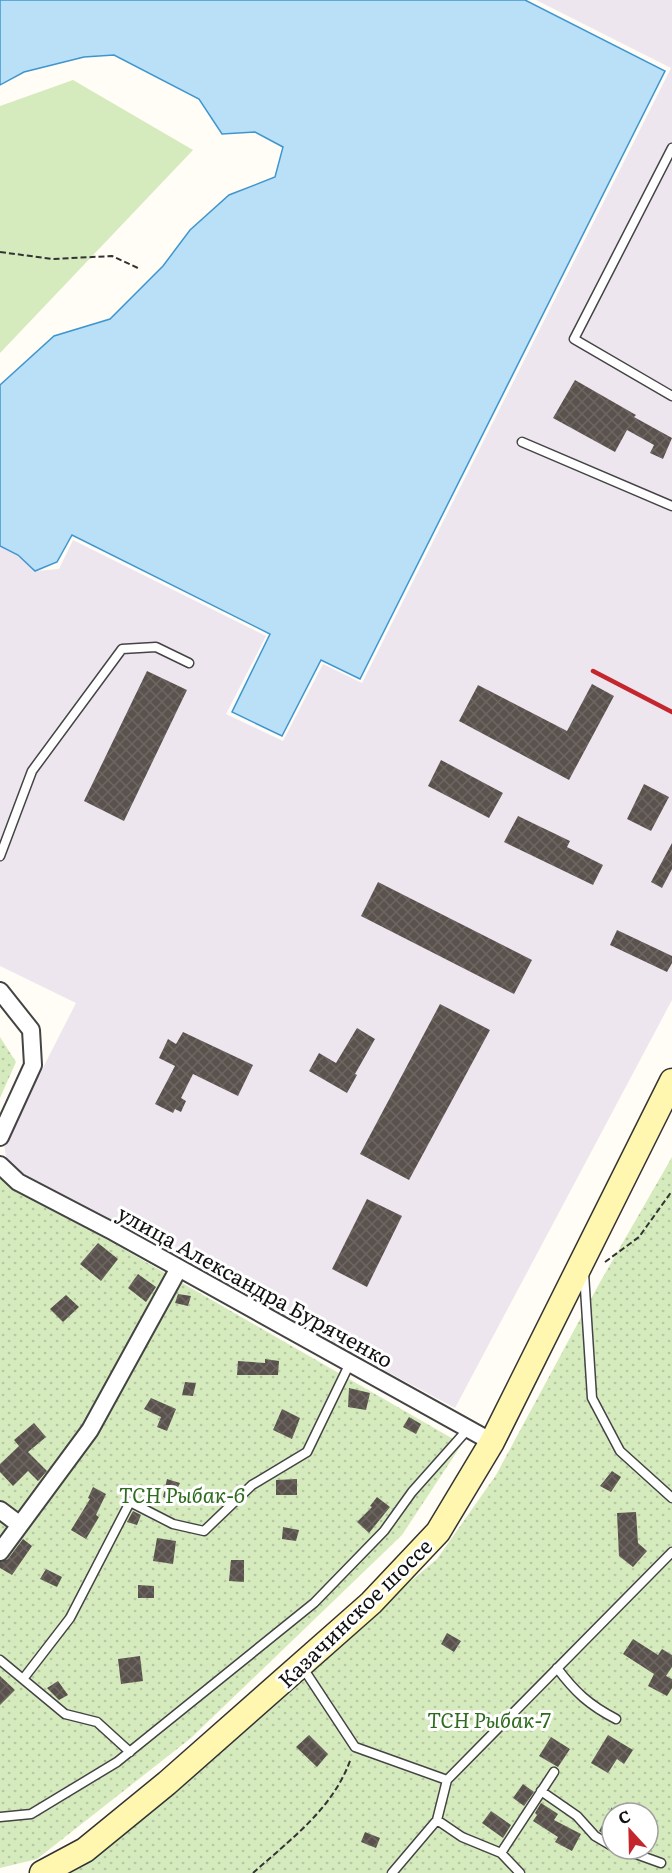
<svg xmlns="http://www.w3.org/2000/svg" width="672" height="1873" font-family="Literata,serif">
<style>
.industrial{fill:#eee6ef}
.grass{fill:#d5ebbd}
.garden{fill:url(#garden-dots);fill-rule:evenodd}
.water{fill:#b9e0f7;stroke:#3f96cf;stroke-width:1.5}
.building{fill:url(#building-cross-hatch)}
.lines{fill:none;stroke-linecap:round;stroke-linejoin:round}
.service-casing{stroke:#444;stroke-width:11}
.minor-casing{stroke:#444;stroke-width:20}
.secondary-casing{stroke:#333;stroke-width:27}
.path{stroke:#333;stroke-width:2;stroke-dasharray:6 3;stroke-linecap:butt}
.service{stroke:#fff;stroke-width:8}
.minor{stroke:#fff;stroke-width:16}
.secondary{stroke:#fff6b0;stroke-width:24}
.rail{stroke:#c4262e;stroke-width:4.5}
.labels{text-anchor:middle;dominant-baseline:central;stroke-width:6;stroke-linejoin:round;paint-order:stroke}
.street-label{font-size:21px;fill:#111;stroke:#fff}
.park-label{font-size:21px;font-style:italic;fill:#2f6b1f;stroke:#fff}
</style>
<defs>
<pattern id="garden-dots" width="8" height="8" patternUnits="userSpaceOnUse" patternTransform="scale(1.5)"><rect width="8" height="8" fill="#d5ebbd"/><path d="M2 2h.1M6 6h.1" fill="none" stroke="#b6c8a1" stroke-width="1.8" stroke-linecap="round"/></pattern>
<pattern id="building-cross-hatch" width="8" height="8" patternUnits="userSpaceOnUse" patternTransform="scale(1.5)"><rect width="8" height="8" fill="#5a524d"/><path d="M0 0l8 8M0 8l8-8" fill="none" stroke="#6d6662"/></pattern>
</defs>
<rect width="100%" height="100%" fill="#fffdf5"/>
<!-- industrial -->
<path class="industrial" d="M536,0H672V1000L455,1408L8,1169L4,1144L76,1003L0,966V546L18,555L36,571L59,569L73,540L266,636L226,714L283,741L323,664L362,683L671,68Z"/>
<!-- grass -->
<path class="grass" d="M73,80L193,150L0,353V106Z"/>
<!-- garden -->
<path class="garden" d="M0,1037L16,1062L0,1098Z
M672,1157V1873H63L437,1559L496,1475L599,1284ZM612,1813H648V1849H612Z
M0,1178L462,1444L402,1535L191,1738L37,1859L0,1868Z"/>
<!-- water -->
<path class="water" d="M0,0H525L665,71L360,679L321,660L282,736L232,712L270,634L72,535L57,562L35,571L18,555L0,546V385L54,336L110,319L163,266L190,230L229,195L275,177L283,147L255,132L222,134L199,99L114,55L84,57L24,72L0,85Z"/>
<!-- building -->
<path class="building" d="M575,380L636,415L634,417L672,438L663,459L650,453L654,445L627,430L615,452L553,418Z
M147,671L187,690L124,821L84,801Z
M592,684L614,696L569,780L459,721L478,685L567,731Z
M441,760L503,793L489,818L428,786Z
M644,784L669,797L651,831L627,819Z
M518,816L570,841L567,847L603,865L593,885L504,842Z
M672,843V869L662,888L651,882Z
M378,882L532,960L514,994L361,916Z
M617,930L672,956V963L667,972L610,945Z
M440,1004L490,1030L409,1180L360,1154Z
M357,1028L375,1039L355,1074L357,1075L347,1093L309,1071L319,1053L336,1063Z
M183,1032L253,1065L238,1096L193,1074L181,1098L186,1101L181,1112L175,1109L173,1113L155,1104L175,1066L159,1058L168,1039L176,1044Z
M367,1199L402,1216L367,1287L332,1269Z
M98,1243L118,1259L101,1281L80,1264Z
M138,1274L156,1287L146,1302L128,1288Z
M178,1294L191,1296L188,1306L175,1303Z
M66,1295L79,1307L63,1322L50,1309Z
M265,1359L279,1361L278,1375H237L238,1361L265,1363Z
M185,1382L196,1383L193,1396L182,1395Z
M349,1388L370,1393L366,1410L348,1407Z
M151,1398L176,1409L167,1431L157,1427L161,1417L144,1409Z
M282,1409L300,1418L292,1439L273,1430Z
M409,1417L421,1424L416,1434L403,1427Z
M34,1423L46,1437L28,1452L47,1471L38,1481L28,1471L13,1486L0,1472V1464L19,1446L14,1440Z
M612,1471L621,1477L611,1492L600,1486Z
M167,1479L180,1483L172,1500L163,1497Z
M297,1479V1495H276V1480Z
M93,1487L106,1494L96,1515L99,1517L86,1539L71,1530L90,1499L88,1498Z
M377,1497L390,1507L369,1533L357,1522L372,1507L370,1506Z
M133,1511L141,1515L137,1525L127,1522Z
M636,1512L638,1543L647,1551L633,1567L619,1556L617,1513Z
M283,1527L299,1530L296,1541L282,1539Z
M157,1538L176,1541L173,1564L153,1561Z
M23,1539L32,1546L12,1575L0,1568V1562L8,1559Z
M231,1560H244V1582L229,1581Z
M46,1569L62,1577L57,1587L40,1579Z
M138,1585L154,1586V1598H138Z
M447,1633L461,1641L454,1652L441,1644Z
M633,1639L658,1655L662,1649L672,1655V1667L666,1676L672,1679V1688L667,1696L648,1686L654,1674L623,1654Z
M140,1656L143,1681L121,1684L118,1659Z
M0,1676L15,1690L0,1705Z
M58,1681L68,1695L59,1700L47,1688Z
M309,1735L328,1754L317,1767L296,1747Z
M608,1735L633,1750L624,1764L617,1759L608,1773L591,1763Z
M551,1737L570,1749L558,1767L539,1756Z
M523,1784L534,1792L524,1806L513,1798Z
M541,1803L558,1814L554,1820L581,1834L572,1851L555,1842L558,1837L533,1821L537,1815L535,1813Z
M612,1807V1839L599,1831Z
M491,1811L511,1825L503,1838L482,1823Z
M365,1832L380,1838L376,1848L361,1842Z"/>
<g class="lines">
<!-- service casing -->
<g class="service-casing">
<path id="service" d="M672,148L574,339L672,396
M522,442L672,506
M0,856L32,771L122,649L156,647L189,663
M584,1273L592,1398L620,1451L672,1498
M0,1660L65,1714L97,1722L130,1752
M301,1665L355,1747L447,1780
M557,1668C575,1692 589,1705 616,1719
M23,1679L70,1618L130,1502L173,1524L204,1531L252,1485L307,1452L350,1363
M541,1791L577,1816L595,1836L612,1846
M0,1817L31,1814L117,1762L314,1603L384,1531L412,1492L468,1429
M437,1820L462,1837L501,1853L520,1873
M622,1849L661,1863
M501,1853L554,1772
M392,1873L437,1820L447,1780L672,1552"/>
</g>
<!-- minor casing -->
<g class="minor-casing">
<path id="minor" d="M0,991L31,1030L33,1065L0,1137
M0,1165L18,1182L114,1232L492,1442
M0,1510L20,1525
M0,1552L90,1430L179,1268"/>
</g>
<!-- secondary casing -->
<g class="secondary-casing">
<path id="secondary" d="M42,1873L85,1850L167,1783L371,1603L438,1532L492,1442L672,1081"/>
</g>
<!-- path -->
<path class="path" d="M0,252L53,259L112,256L140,269
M605,1262L639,1237L672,1191
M253,1873C291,1839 334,1808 351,1758"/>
<!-- service -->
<use href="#service" class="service"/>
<!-- minor -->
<use href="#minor" class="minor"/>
<!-- secondary -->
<use href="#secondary" class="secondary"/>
<!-- rail -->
<path class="rail" d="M593,671L672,712"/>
</g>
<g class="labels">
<!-- street labels -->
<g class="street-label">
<text transform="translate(256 1285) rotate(29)">улица Александра Буряченко</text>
<text transform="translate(354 1612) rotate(-44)">Казачинское шоссе</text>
</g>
<!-- park labels -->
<g class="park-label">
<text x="182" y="1493">ТСН Рыбак-6</text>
<text x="489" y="1718">ТСН Рыбак-7</text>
</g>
</g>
<!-- north arrow -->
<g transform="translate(630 1831) rotate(338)"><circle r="28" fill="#ffffff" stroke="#a0a0a0" stroke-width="1.5"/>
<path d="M0-4.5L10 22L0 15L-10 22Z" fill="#c4262e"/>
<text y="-9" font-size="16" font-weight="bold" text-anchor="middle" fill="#111111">С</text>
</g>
</svg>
